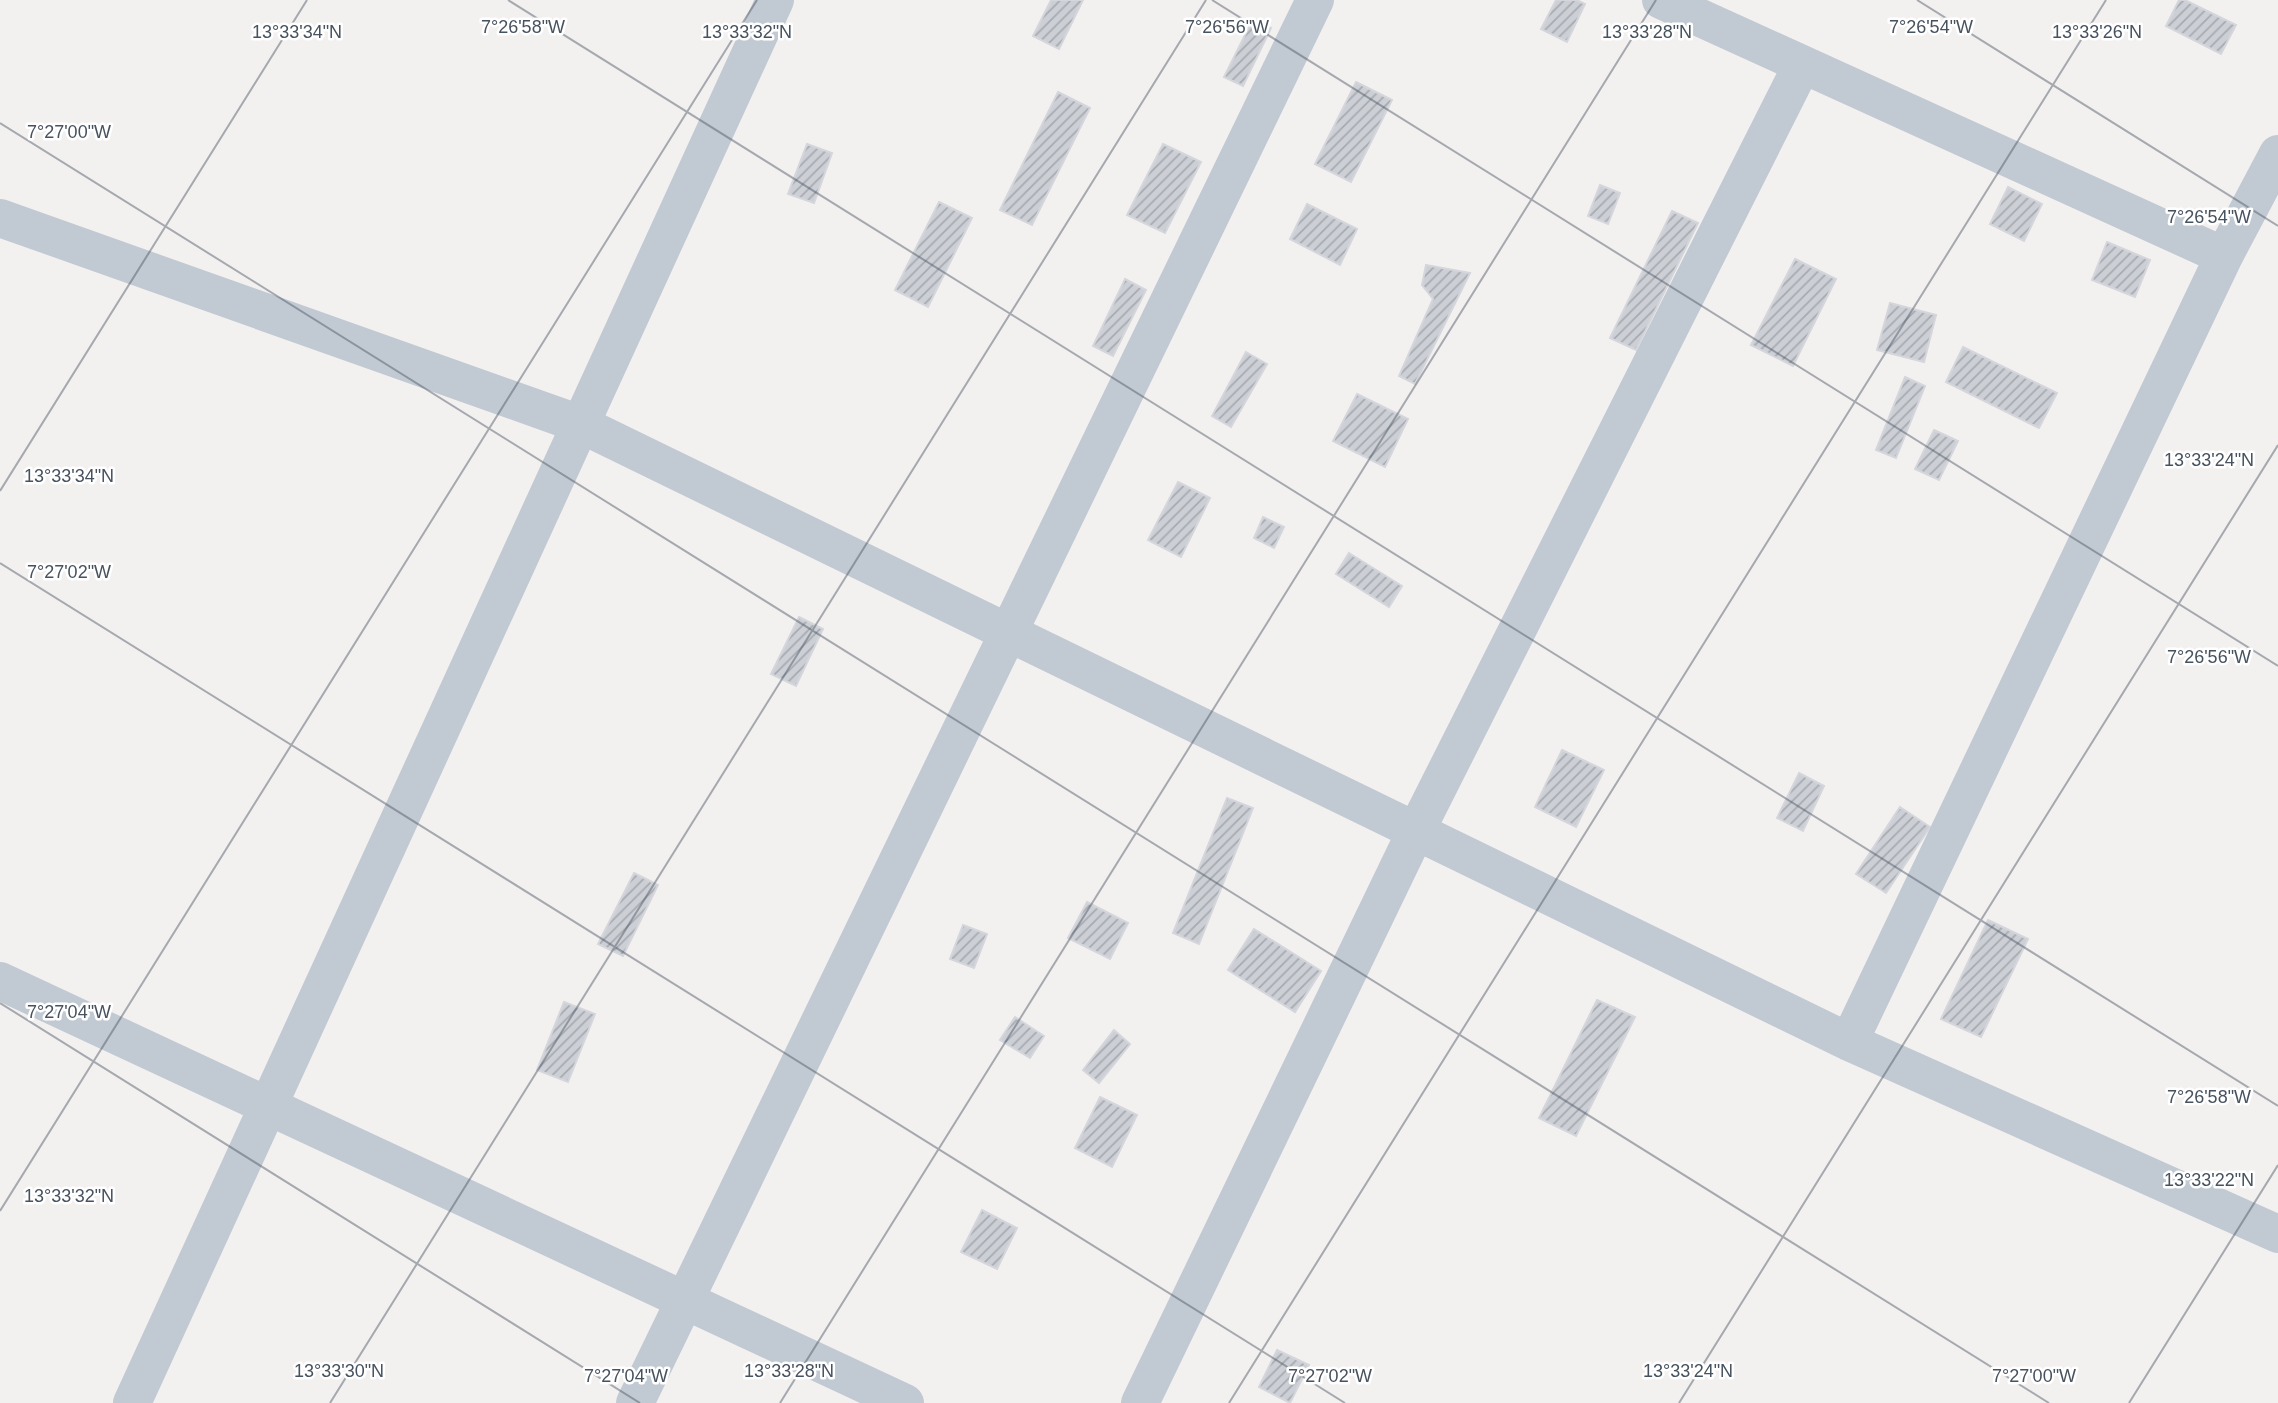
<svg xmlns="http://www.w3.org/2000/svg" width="2278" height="1403" font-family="Helvetica,sans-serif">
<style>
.building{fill:url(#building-hatch);stroke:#d4d6dc;stroke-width:2}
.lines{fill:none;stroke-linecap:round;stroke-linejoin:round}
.minor{stroke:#c1c9d2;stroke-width:38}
.ticks{fill:none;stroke:#47525f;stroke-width:2;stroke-opacity:0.45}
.ticks-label{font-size:18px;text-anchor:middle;fill:#47525f;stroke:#fff;stroke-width:5;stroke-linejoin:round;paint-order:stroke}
</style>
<defs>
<pattern id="building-hatch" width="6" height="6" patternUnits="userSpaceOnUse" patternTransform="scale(1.75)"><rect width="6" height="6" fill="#cccfd5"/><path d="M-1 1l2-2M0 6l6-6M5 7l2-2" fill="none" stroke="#a7abb0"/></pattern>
</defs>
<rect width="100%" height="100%" fill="#f3f0f0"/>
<!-- building -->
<path class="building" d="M1051,0H1083L1059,49L1033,36Z
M1556,0H1577L1585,4L1567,42L1541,29Z
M2179,0H2185L2236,25L2221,54L2166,26Z
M1253,19L1271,28L1243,86L1224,77Z
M1356,82L1392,100L1351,182L1315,164Z
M1058,92L1090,108L1032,225L1000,210Z
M807,144L832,153L814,203L788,194Z
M1163,144L1201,162L1165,233L1127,215Z
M1600,185L1620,193L1608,224L1588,216Z
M2008,187L2042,204L2024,241L1990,224Z
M939,202L972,218L928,307L895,290Z
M1307,204L1357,229L1340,265L1290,239Z
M1672,211L1698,223L1636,350L1610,338Z
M2107,242L2150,260L2135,297L2092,280Z
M1795,259L1836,279L1793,366L1751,345Z
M1426,265L1470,273L1415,384L1399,376L1433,299L1422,285Z
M1125,279L1146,290L1113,356L1093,346Z
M1890,303L1936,315L1924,362L1877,350Z
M1963,347L2057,393L2039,428L1946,382Z
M1246,352L1267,364L1231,427L1212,416Z
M1905,377L1925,386L1896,458L1876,450Z
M1357,394L1408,419L1385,467L1333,441Z
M1934,430L1958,441L1939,480L1915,469Z
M1178,482L1210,498L1181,557L1148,540Z
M1263,517L1284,527L1274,548L1254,538Z
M1349,553L1402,586L1389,607L1336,574Z
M799,617L823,629L796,686L771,674Z
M1562,750L1604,770L1576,827L1535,807Z
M1799,773L1824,786L1803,831L1777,818Z
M1227,798L1253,808L1199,944L1173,933Z
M1900,807L1930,827L1886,893L1856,874Z
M634,873L658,885L623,956L598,944Z
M1087,902L1128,923L1110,959L1068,938Z
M1988,920L2028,939L1981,1037L1941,1019Z
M963,925L987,934L974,968L950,959Z
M1254,929L1321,971L1295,1012L1228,970Z
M1597,1000L1635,1017L1576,1136L1539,1118Z
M564,1002L595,1014L568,1082L537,1070Z
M1015,1017L1044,1036L1030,1058L1000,1040Z
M1114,1030L1130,1044L1099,1083L1083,1070Z
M1100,1097L1137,1115L1112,1167L1075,1148Z
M982,1210L1017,1228L997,1269L961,1252Z
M1277,1350L1309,1365L1290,1403L1259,1387Z"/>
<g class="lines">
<!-- minor -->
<path class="minor" d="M1661,0L2224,256
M0,218L580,424L1849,1042L2278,1234
M0,981L905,1403
M1849,1042L2224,256L2278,154
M132,1403L775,0
M635,1403L1315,0
M1140,1403L1416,831L1802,65"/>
</g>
<!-- ticks -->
<path class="ticks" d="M508,0L2278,1106M1212,0L2278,666M1917,0L2278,226M0,123L2049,1403M0,491L307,0M0,563L1345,1403M0,1003L640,1403M0,1211L757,0M330,1403L1206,0M780,1403L1656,0M1229,1403L2106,0M1679,1403L2278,445M2129,1403L2278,1165"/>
<g class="ticks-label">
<text x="523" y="33">7°26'58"W</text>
<text x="1227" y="33">7°26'56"W</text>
<text x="1931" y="33">7°26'54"W</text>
<text x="297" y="38">13°33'34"N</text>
<text x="747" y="38">13°33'32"N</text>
<text x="1647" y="38">13°33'28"N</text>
<text x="2097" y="38">13°33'26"N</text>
<text x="69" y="138">7°27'00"W</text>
<text x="2209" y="223">7°26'54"W</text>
<text x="2209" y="466">13°33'24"N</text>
<text x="69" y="482">13°33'34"N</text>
<text x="69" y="578">7°27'02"W</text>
<text x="2209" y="663">7°26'56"W</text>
<text x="69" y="1018">7°27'04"W</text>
<text x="2209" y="1103">7°26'58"W</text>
<text x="2209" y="1186">13°33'22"N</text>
<text x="69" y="1202">13°33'32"N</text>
<text x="339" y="1377">13°33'30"N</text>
<text x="789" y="1377">13°33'28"N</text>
<text x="1688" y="1377">13°33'24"N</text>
<text x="626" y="1382">7°27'04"W</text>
<text x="1330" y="1382">7°27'02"W</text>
<text x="2034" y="1382">7°27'00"W</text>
</g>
</svg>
